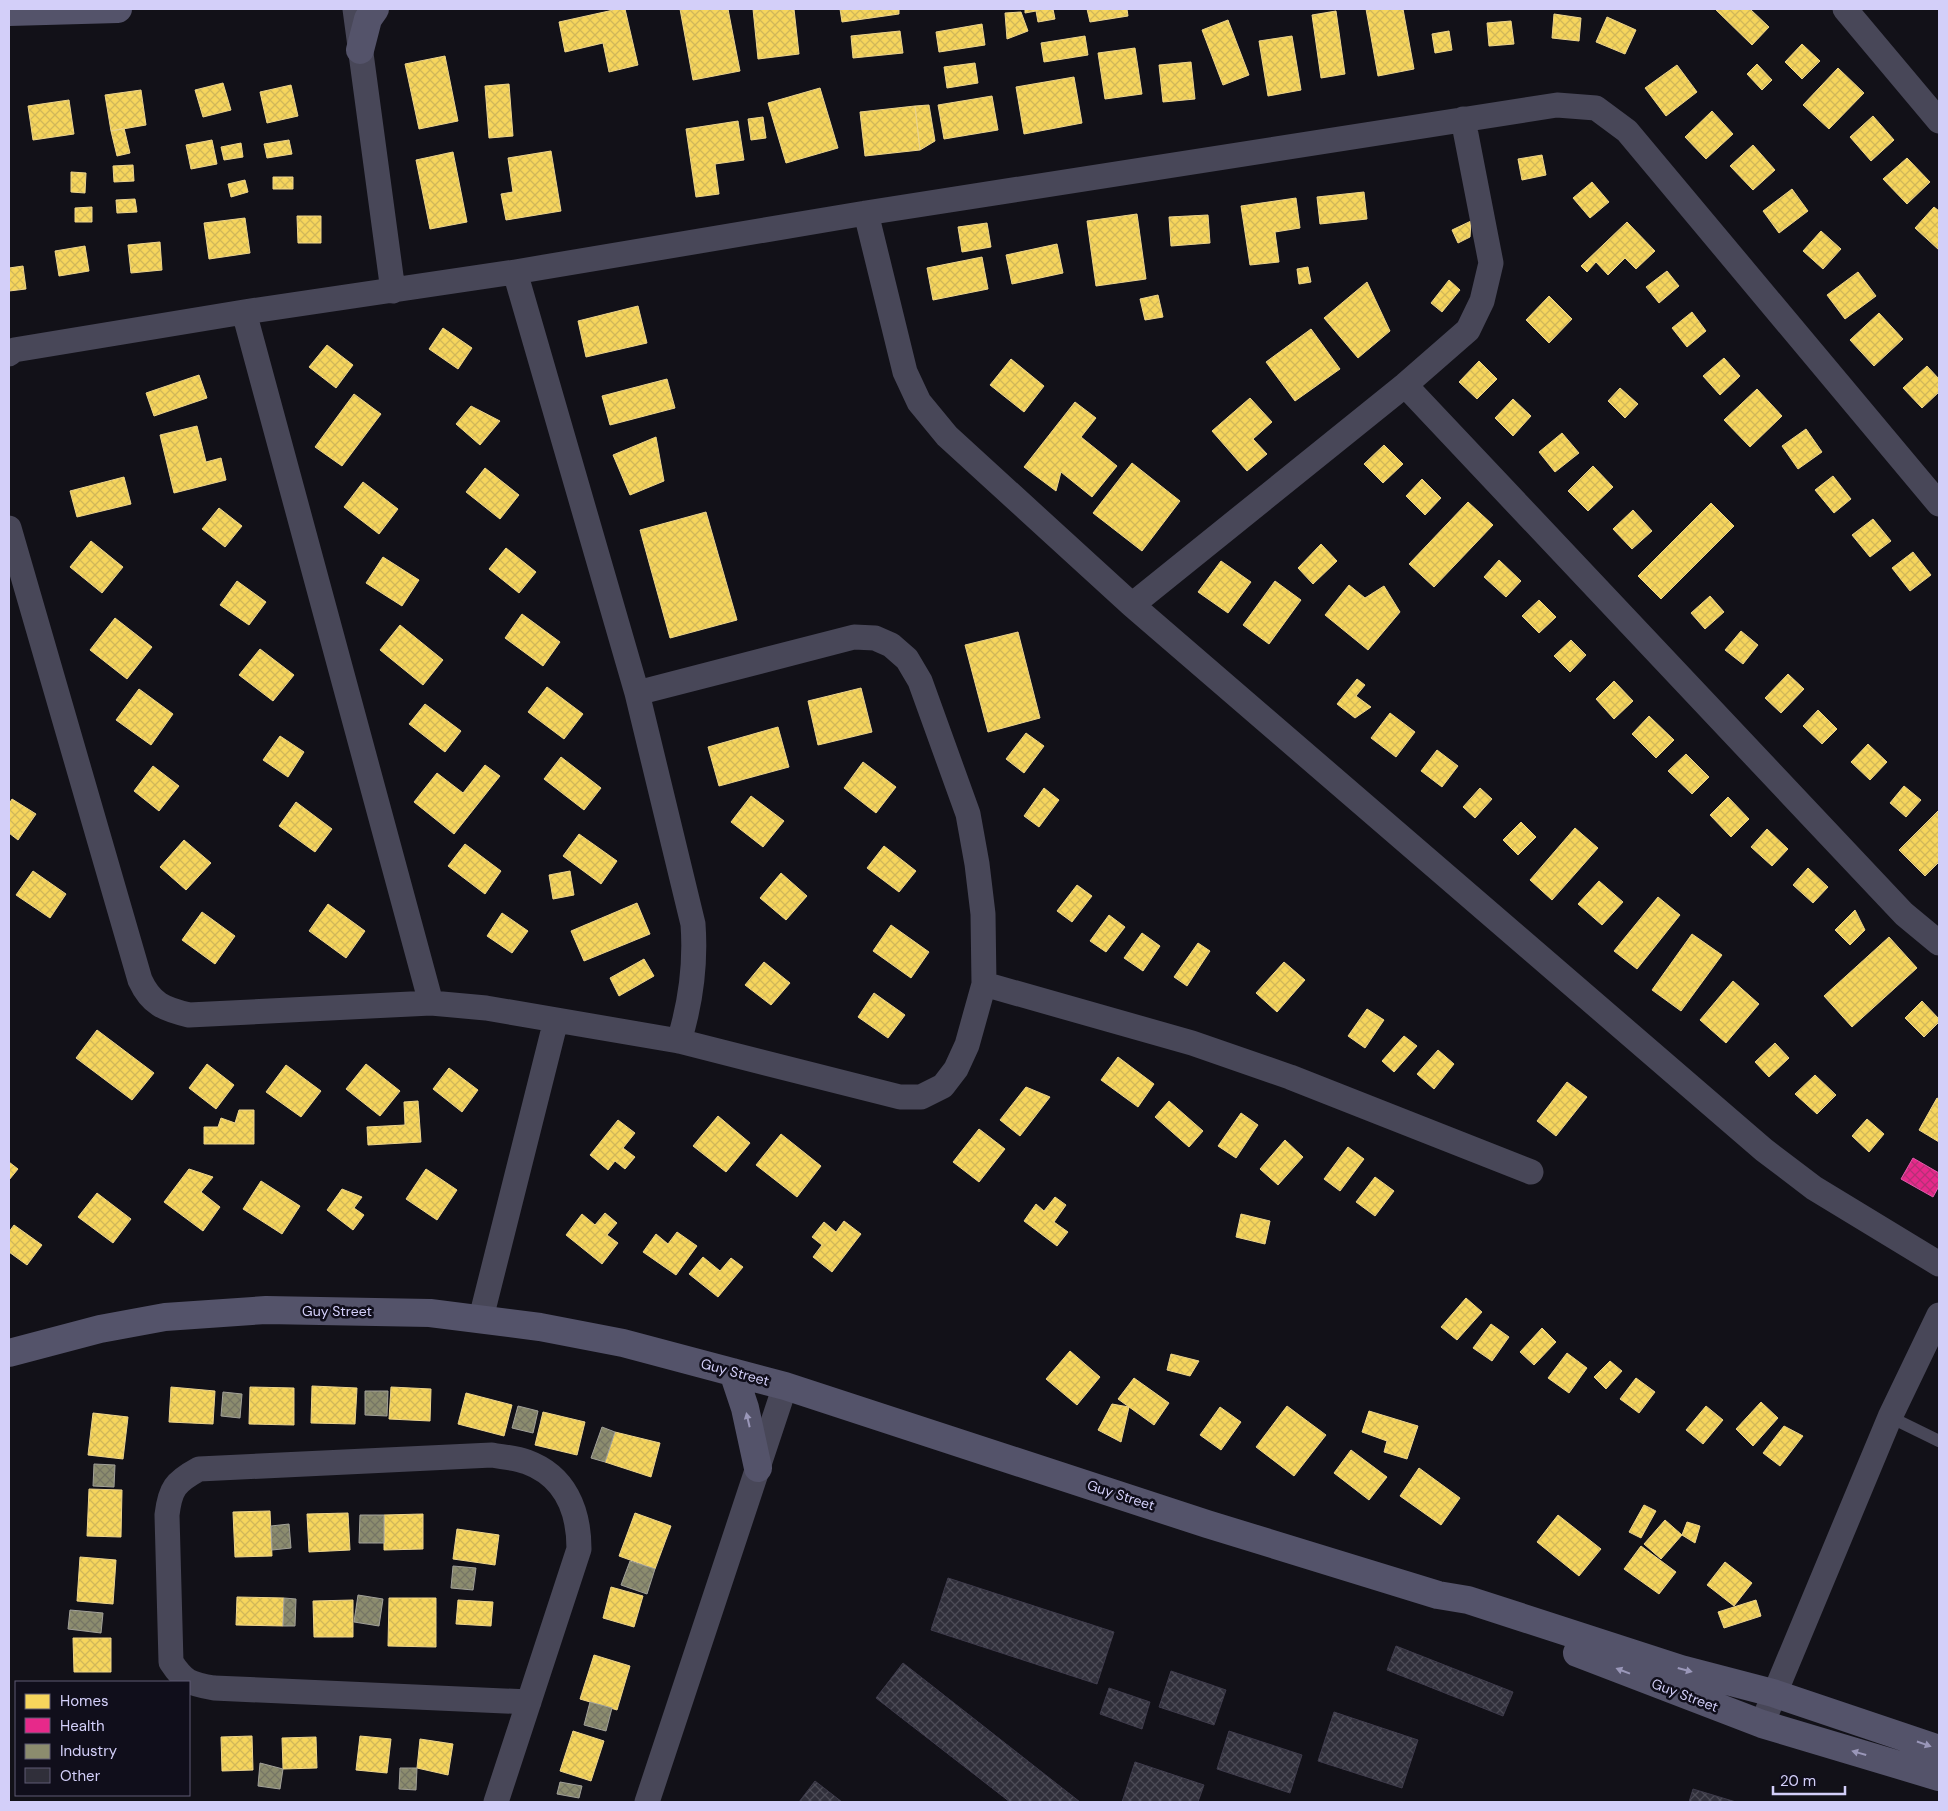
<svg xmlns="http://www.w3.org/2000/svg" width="1948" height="1811" font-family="'DM Sans',sans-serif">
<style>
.homes{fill:url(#homes-cross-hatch);stroke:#ecd38b}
.health{fill:url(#health-cross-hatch);stroke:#e15bab}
.industry{fill:url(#industry-cross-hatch);stroke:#a1a098}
.building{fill:url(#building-cross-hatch);stroke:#3e3b4b}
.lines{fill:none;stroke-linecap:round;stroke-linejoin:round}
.lane{stroke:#484758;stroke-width:12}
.street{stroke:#484758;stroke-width:25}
.secondary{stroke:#54536a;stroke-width:28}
.oneway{fill:#9a97b9}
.labels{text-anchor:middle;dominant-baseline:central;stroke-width:5;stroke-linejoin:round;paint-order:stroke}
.street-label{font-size:14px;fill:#d3cff9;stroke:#100e1b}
</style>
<defs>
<pattern id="homes-cross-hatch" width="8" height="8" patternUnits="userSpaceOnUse" patternTransform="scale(1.25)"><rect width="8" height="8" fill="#f6d55c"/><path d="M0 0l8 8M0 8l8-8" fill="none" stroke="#d1b759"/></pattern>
<pattern id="health-cross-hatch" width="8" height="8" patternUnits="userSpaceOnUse" patternTransform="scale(1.25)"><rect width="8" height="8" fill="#e7298a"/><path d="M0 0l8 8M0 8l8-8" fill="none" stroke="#b52f77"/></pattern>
<pattern id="industry-cross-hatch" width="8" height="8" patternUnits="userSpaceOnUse" patternTransform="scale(1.25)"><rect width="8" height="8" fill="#8c8c6e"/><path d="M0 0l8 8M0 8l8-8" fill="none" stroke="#757564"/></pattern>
<pattern id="building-cross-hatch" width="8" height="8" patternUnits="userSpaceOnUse" patternTransform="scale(1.25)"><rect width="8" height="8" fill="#302f3a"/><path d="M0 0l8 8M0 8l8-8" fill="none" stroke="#4d4c57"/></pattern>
</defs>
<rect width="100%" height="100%" fill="#121118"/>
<!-- homes -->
<path class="homes" d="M618,9H625L638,65L609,72L603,43L565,52L559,22Z
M680,9H728L740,71L693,80Z
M753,9H794L799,54L758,59Z
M840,9H899V14L842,22Z
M1025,9H1053L1055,19L1038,22L1036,11L1025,13Z
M1087,9H1127L1128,16L1090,22Z
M1366,9H1403L1414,69L1378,76Z
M1715,9H1750L1769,27L1752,45Z
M1336,11L1345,74L1321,78L1312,15Z
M1021,12L1028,31L1007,39L1005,13Z
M1554,14L1581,18L1579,41L1552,38Z
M1607,17L1636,30L1625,54L1596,42Z
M1228,20L1249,75L1223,85L1202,30Z
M1511,21L1514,44L1489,46L1487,23Z
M982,24L985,45L939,52L936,32Z
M900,31L903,53L853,58L851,36Z
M1449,31L1452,50L1435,53L1432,34Z
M1085,36L1088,55L1044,62L1041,43Z
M1292,36L1301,90L1268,96L1259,41Z
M1802,44L1820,61L1802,79L1785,62Z
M1135,48L1142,94L1105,99L1098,53Z
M445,56L458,121L419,129L405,64Z
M1191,62L1195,99L1163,102L1159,65Z
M975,63L978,83L947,88L944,67Z
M1757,64L1772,80L1762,90L1747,74Z
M1677,65L1697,92L1666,116L1645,88Z
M1838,68L1864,93L1829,129L1803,105Z
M1074,77L1082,123L1024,134L1016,87Z
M223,83L231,110L203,117L195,90Z
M509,84L513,136L489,138L485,86Z
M291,85L298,116L267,123L260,92Z
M820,88L838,148L786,163L768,103Z
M141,90L146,125L111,131L105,95Z
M992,96L998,130L944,139L938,105Z
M69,100L74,134L33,140L28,106Z
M929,105L935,141L920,150L915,106Z
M915,106L920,150L865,156L860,112Z
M1712,111L1733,134L1706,159L1685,137Z
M1873,116L1894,140L1871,161L1850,137Z
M763,117L766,138L751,140L748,119Z
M738,121L744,160L715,164L719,194L696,197L686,129Z
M124,128L130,153L117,156L111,131Z
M212,140L217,164L191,169L186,145Z
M289,140L292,154L267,158L264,144Z
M241,143L243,157L224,160L221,147Z
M1753,145L1775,170L1753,190L1730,166Z
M551,151L561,211L506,220L501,194L513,192L508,158Z
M453,152L467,222L430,229L416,160Z
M1542,155L1546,175L1522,180L1518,159Z
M1907,158L1930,182L1907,204L1883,179Z
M133,165L134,181L114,182L113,166Z
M71,172L86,173L85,193L71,192Z
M273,177H293V189H273Z
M245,180L248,192L231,197L228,184Z
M1592,182L1609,202L1590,218L1573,198Z
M1792,189L1808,211L1779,233L1763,211Z
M1364,192L1367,219L1320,224L1317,197Z
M1296,198L1300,228L1275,232L1279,262L1250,265L1241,206Z
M135,199L137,212L117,213L116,200Z
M92,207V222H75V208Z
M1934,207L1939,211V250L1915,228Z
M1137,214L1146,279L1096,286L1087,221Z
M1208,215L1210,243L1171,246L1169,217Z
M297,216H321V243H298Z
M245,218L250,253L209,259L204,223Z
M1471,221L1470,237L1458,243L1452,230Z
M1627,222L1655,251L1636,269L1625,258L1608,275L1596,262L1587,272L1581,266Z
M987,223L991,247L962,252L958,227Z
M1821,231L1841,249L1823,269L1803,251Z
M160,242L162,270L131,273L128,245Z
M1057,244L1063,273L1012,284L1006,255Z
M85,246L89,271L59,276L55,251Z
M982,257L988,289L933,300L927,268Z
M23,266L26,289L9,291V268Z
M1308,267L1311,282L1299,284L1297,269Z
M1667,271L1679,286L1659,303L1646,287Z
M1858,272L1876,296L1845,319L1827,295Z
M1449,280L1460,290L1442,312L1431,303Z
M1367,282L1390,331L1358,358L1324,318Z
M1158,295L1163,317L1145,320L1140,299Z
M1549,296L1572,319L1549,343L1526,320Z
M638,306L647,343L586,357L578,321Z
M1692,312L1706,331L1687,347L1672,328Z
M1879,313L1903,339L1874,366L1850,340Z
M443,328L472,348L458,369L429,349Z
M1311,329L1340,369L1295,401L1266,362Z
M327,345L353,365L336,388L309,367Z
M1724,358L1740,376L1720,395L1703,376Z
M1011,359L1044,386L1024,412L990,385Z
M1479,361L1497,379L1477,399L1459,382Z
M1927,366L1939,379V392L1922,408L1903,388Z
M199,375L207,398L154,416L146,393Z
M667,379L675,408L610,425L602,396Z
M1620,388L1638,404L1625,418L1608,401Z
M1757,389L1782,416L1750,447L1724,420Z
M354,394L381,414L342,466L315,447Z
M1250,398L1272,422L1253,439L1267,454L1247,471L1212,431Z
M1513,399L1531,416L1513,436L1495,418Z
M1075,402L1096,418L1081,437L1117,466L1092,497L1061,472L1056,491L1024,467Z
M471,406L500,421L480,445L456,424Z
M197,426L206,462L221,458L226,480L174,493L160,435Z
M1806,429L1822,452L1798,469L1782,446Z
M1562,433L1579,453L1555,472L1539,452Z
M656,437L664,481L630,495L613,455Z
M1384,445L1403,464L1383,483L1364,464Z
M1132,463L1180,501L1142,551L1093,513Z
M1593,466L1613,487L1588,511L1568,491Z
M485,468L519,495L500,519L466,492Z
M1833,476L1851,499L1834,513L1815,490Z
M124,477L131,504L77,517L70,491Z
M1422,479L1441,498L1425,515L1406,496Z
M363,482L398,509L379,534L344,507Z
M1468,502L1493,525L1434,587L1409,564Z
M1711,503L1734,526L1661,599L1638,576Z
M219,508L242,526L225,547L202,529Z
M1633,510L1652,531L1632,549L1613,529Z
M706,512L737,620L670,638L640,530Z
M1873,519L1891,541L1870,557L1852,535Z
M91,541L123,567L102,593L70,567Z
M1321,544L1337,561L1313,584L1298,568Z
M506,548L536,572L519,593L489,569Z
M1913,552L1931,575L1910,591L1892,568Z
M383,557L419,580L402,606L366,583Z
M1499,560L1521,581L1506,597L1484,577Z
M1221,561L1251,582L1228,613L1198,592Z
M237,581L266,602L249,625L220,605Z
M1275,581L1301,600L1269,644L1243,625Z
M1349,585L1365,598L1384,586L1400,612L1368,650L1325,615Z
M1710,596L1724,612L1705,629L1691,613Z
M1539,600L1556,617L1539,633L1522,616Z
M522,614L560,642L543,666L505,638Z
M115,618L152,647L127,679L90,650Z
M400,625L443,660L423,685L380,650Z
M1741,631L1758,645L1743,664L1725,650Z
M1018,632L1040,718L988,732L965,645Z
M1571,640L1586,655L1570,672L1554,656Z
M260,649L294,675L273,701L239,675Z
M1788,674L1804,689L1781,713L1765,698Z
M1357,679L1365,685L1356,696L1371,707L1355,718L1337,704Z
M1614,681L1633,701L1614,719L1596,699Z
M547,687L583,714L564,739L528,712Z
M861,688L872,732L818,745L808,701Z
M139,689L173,714L151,745L116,720Z
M425,704L461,731L445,752L409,724Z
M1818,710L1837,729L1822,744L1803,726Z
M1390,713L1415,732L1396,757L1371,738Z
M1649,716L1674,740L1656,758L1632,734Z
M778,727L789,767L719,786L708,747Z
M1026,733L1044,746L1024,773L1006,759Z
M280,736L304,752L288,777L263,760Z
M1868,744L1887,762L1870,780L1851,762Z
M1437,750L1458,766L1442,787L1421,771Z
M1686,754L1709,777L1692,794L1668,771Z
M561,757L601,788L584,810L544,779Z
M863,762L896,787L876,813L844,788Z
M485,765L500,776L454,834L414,802L437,773L463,793Z
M153,766L179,786L159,811L134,791Z
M1904,786L1921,800L1906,817L1890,803Z
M1044,788L1059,800L1039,827L1024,816Z
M1480,788L1492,799L1475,818L1463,807Z
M751,796L784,821L763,847L731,822Z
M1728,797L1749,819L1731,837L1710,815Z
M12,799L36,814L18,840L9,833V804Z
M296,802L332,829L315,852L279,826Z
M1939,810V862L1925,876L1899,850Z
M1521,822L1536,837L1518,855L1503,840Z
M1575,828L1598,848L1552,900L1530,880Z
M1767,829L1788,849L1772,866L1751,847Z
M579,834L617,861L601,884L563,856Z
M184,840L211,863L186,890L160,867Z
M465,844L501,871L485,894L448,866Z
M884,846L916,871L899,892L867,868Z
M1808,868L1828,887L1813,903L1793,885Z
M33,871L66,894L50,918L16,895Z
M570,871L574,895L553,899L549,875Z
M781,873L807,896L786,920L760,898Z
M1599,881L1623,902L1602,925L1578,904Z
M1077,885L1092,896L1072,922L1057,911Z
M1658,897L1680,915L1637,969L1614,951Z
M637,903L650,934L584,961L571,931Z
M328,904L365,931L346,958L309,931Z
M1855,910L1865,930L1850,945L1835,930Z
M202,912L235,936L215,964L182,940Z
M502,913L528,931L512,953L487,936Z
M1109,915L1125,927L1106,952L1090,941Z
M891,925L929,952L911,978L873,951Z
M1142,933L1160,946L1143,971L1124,958Z
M1692,934L1722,955L1681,1011L1652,990Z
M1889,937L1917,968L1852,1027L1824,996Z
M1198,943L1210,951L1187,986L1174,977Z
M644,959L654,976L619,996L610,978Z
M764,962L790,983L771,1005L745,985Z
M1284,962L1305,980L1277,1012L1256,993Z
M1733,981L1759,1004L1726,1043L1700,1020Z
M874,993L905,1015L888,1038L858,1017Z
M1922,1001L1939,1019V1022L1924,1037L1905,1018Z
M1367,1009L1384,1020L1365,1048L1348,1036Z
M97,1030L154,1073L132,1100L76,1058Z
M1404,1036L1417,1046L1394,1072L1382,1061Z
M1775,1043L1789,1058L1769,1077L1755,1062Z
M1438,1050L1454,1064L1434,1089L1417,1074Z
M1118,1057L1154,1084L1138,1107L1101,1080Z
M207,1064L234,1085L216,1109L189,1088Z
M366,1064L400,1091L380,1116L346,1089Z
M286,1065L321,1091L301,1117L266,1092Z
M449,1068L478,1090L462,1112L433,1089Z
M1815,1075L1836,1095L1817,1114L1795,1094Z
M1567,1082L1587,1097L1556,1136L1537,1121Z
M1026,1087L1050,1097L1020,1136L1000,1120Z
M1937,1098L1939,1099V1142L1919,1130Z
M418,1101L421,1142L368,1145L367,1127L405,1125L404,1102Z
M1169,1101L1203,1131L1189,1147L1155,1117Z
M239,1110H254V1144H204V1127H218L221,1118L235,1123Z
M1241,1113L1258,1125L1236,1158L1218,1146Z
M718,1116L750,1143L726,1172L693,1146Z
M1867,1119L1884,1134L1869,1152L1852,1136Z
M618,1120L635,1133L623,1148L635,1157L625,1169L615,1161L608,1170L590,1155Z
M979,1129L1005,1149L979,1182L953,1162Z
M781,1134L821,1166L797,1197L756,1165Z
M1285,1140L1303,1157L1278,1185L1260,1169Z
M1348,1147L1364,1159L1340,1191L1324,1179Z
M9,1162L18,1169L9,1180Z
M189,1169L213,1177L201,1192L220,1207L203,1231L164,1202Z
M426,1169L457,1190L437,1220L406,1199Z
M1375,1177L1394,1191L1375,1216L1356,1202Z
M261,1181L300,1206L282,1234L243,1209Z
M342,1189L362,1197L354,1208L364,1215L353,1230L327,1210Z
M97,1193L131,1219L113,1243L78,1217Z
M1055,1197L1066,1205L1054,1222L1068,1232L1057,1246L1024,1221L1036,1204L1044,1211Z
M605,1213L617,1223L607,1235L618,1243L602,1264L566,1235L582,1214L595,1225Z
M1241,1214L1270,1221L1265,1244L1236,1237Z
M844,1221L861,1234L832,1272L813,1257L822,1245L812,1237L824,1222L836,1232Z
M14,1225L42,1245L27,1265L9,1252V1232Z
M677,1232L697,1246L676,1275L643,1252L656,1234L668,1244Z
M703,1257L720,1271L731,1258L743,1267L718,1297L689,1274Z
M1466,1298L1482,1312L1457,1340L1441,1327Z
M1491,1324L1509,1337L1492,1361L1473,1348Z
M1542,1328L1556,1342L1534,1365L1520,1352Z
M1070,1351L1100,1377L1077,1405L1046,1379Z
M1567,1353L1587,1368L1569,1393L1548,1378Z
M1171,1354L1199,1361L1190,1376L1167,1370Z
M1610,1361L1622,1371L1606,1389L1594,1377Z
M1134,1378L1169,1403L1154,1425L1118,1399Z
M1636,1378L1655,1392L1639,1413L1620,1399Z
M312,1386L357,1388L355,1424L311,1423Z
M171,1387L215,1391L213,1424L169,1422Z
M250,1387L294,1388V1425L249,1424Z
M391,1387L431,1389L430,1421L389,1419Z
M466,1393L512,1405L504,1436L458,1424Z
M1761,1402L1778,1418L1753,1446L1736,1429Z
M1112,1404L1129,1407L1121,1442L1098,1430Z
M1287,1406L1326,1435L1294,1476L1256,1447Z
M1706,1406L1723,1420L1703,1444L1686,1430Z
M1220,1407L1241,1422L1221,1450L1200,1435Z
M1369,1411L1418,1426L1407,1459L1384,1452L1387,1441L1362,1432Z
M543,1412L585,1422L577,1455L535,1445Z
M93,1413L128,1417L123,1459L88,1455Z
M1784,1426L1803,1436L1780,1466L1763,1453Z
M615,1432L660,1443L651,1477L605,1462Z
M1351,1450L1387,1477L1369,1500L1334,1473Z
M1419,1468L1460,1498L1441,1525L1400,1496Z
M89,1489L122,1490L121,1537L87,1536Z
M1644,1505L1656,1511L1641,1538L1629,1532Z
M270,1511L272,1556L235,1557L233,1512Z
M348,1513L350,1550L309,1552L307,1514Z
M635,1513L671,1526L655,1569L619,1556Z
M423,1514V1549L384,1550V1515Z
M1558,1515L1601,1549L1579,1576L1537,1542Z
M1665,1520L1682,1535L1661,1559L1644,1544Z
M1687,1522L1700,1526L1695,1543L1682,1535Z
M457,1529L499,1535L495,1565L453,1559Z
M1641,1546L1676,1572L1659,1594L1624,1569Z
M80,1557L116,1560L113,1604L77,1601Z
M1725,1562L1752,1583L1734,1606L1707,1585Z
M611,1587L643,1596L634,1627L603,1618Z
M237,1597L284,1598L283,1626L236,1625Z
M389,1598H436V1647L388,1646Z
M353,1600V1637H314L313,1601Z
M458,1600L493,1602L491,1626L456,1624Z
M1756,1600L1761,1616L1724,1628L1718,1612Z
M73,1638H111V1672H74Z
M594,1655L630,1666L617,1710L580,1699Z
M573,1731L604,1741L591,1781L560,1771Z
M252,1736L253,1770L222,1771L221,1737Z
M360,1736L391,1739L387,1773L356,1770Z
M316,1737L317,1768L283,1769L282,1738Z
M420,1739L453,1744L448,1775L417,1768Z"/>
<!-- health -->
<path class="health" d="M1913,1158L1939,1173V1186L1933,1197L1901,1179Z"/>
<!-- industry -->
<path class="industry" d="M365,1391H388L387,1416L365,1415Z
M223,1392L242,1394L240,1418L221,1416Z
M518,1406L538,1411L533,1433L512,1428Z
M602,1427L615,1432L605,1462L591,1458Z
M94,1464L115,1465L114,1487L93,1486Z
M360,1515H384V1543H359Z
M289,1524L291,1548L272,1550L271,1526Z
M630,1561L655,1569L647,1594L621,1585Z
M453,1566L476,1568L473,1590L451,1588Z
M358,1595L383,1599L379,1626L354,1622Z
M284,1598L296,1599L295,1626H283Z
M70,1610L103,1613L101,1633L68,1629Z
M590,1702L612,1708L606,1731L584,1725Z
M260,1763L283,1769L280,1789L258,1786Z
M400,1768H417L416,1790L399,1789Z
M560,1782L582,1786L579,1798L557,1794Z"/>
<!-- building -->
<path class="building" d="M948,1578L1114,1632L1097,1684L931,1630Z
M1396,1646L1513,1692L1503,1716L1387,1670Z
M903,1663L1080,1802H1010L876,1698Z
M1171,1671L1226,1690L1214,1725L1159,1707Z
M1109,1688L1150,1702L1142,1729L1100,1714Z
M1334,1712L1418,1740L1402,1788L1318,1761Z
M1229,1731L1302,1755L1290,1793L1217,1769Z
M1135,1762L1204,1785L1198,1802H1122Z
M815,1781L842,1802H799Z
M1693,1789L1736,1802H1689Z"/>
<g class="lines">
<!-- lane -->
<path class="lane" d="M1890,1417L1939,1441"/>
<!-- street -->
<path class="street" d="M355,9L393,291
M1845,9L1939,121
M866,213L905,372L919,402L947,436L1132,605L1764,1150L1814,1188L1939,1264
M515,272L637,693L693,924C696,965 691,1002 679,1041
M244,312L431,1003
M9,354L14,350L244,312L515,272L866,213L1557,105L1596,108L1627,131L1939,504
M1405,385L1904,914L1939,943
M9,528L140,980C151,1004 164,1009 189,1015L431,1003L486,1008L679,1041L900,1097H921L943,1086L956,1069L967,1045L984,984L983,914L977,864L968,814L920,681L907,659L891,645L875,638L854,637L637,693
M1132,605L1405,385L1468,330L1482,301L1491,263L1463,119
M984,984L1192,1043L1290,1077L1531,1172
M481,1318L556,1020
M1762,1724L1890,1417L1939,1315
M496,1802L579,1549C579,1510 565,1476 527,1462C516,1458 503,1457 492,1455L199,1469C175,1482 170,1489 167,1515L171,1662C184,1682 190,1684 214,1688L529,1702
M647,1802L785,1386"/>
<!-- secondary -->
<path class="secondary" d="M9,12L118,9
M360,50L368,19L375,9
M9,1353L100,1329L165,1317L266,1310L430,1313L540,1327L623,1343L785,1386L1207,1524L1438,1595L1468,1600L1681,1669L1773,1693L1939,1749
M733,1372L745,1408L758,1468
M1577,1653L1762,1724L1939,1777"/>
</g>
<!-- one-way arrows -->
<defs><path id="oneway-solid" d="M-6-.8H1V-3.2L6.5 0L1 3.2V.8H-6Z" transform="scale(1.25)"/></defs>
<g class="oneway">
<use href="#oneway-solid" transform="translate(748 1420) rotate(-103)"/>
<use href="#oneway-solid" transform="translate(1685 1670) rotate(15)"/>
<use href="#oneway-solid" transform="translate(1623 1671) rotate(-159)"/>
<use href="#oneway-solid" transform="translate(1924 1744) rotate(19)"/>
<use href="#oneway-solid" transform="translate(1859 1753) rotate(-164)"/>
</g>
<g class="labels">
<!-- street labels -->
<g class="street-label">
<text x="337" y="1311">Guy Street</text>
<text transform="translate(735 1372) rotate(15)">Guy Street</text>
<text transform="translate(1121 1495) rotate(18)">Guy Street</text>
<text transform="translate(1685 1695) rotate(21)">Guy Street</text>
</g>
</g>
<!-- border -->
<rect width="1948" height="1811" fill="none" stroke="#d3cff9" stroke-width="20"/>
<!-- legend -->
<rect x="15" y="1681" width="175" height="115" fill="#100e1b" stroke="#5e5b74"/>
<rect x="25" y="1694" width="25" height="15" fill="#f6d55c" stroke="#5e5b74"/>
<text x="60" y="1706" font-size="15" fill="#d3cff9">Homes</text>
<rect x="25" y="1718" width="25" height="15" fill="#e7298a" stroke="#5e5b74"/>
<text x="60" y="1731" font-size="15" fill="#d3cff9">Health</text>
<rect x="25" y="1744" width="25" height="15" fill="#8c8c6e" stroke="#5e5b74"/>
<text x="60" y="1756" font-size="15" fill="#d3cff9">Industry</text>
<rect x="25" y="1768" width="25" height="15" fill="#302f3a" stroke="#5e5b74"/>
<text x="60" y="1781" font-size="15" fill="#d3cff9">Other</text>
<!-- scale -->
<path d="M1773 1786v8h72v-8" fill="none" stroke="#d3cff9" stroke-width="2.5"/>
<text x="1780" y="1786" font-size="15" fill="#d3cff9" stroke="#100e1b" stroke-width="4" paint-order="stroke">20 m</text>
</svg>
